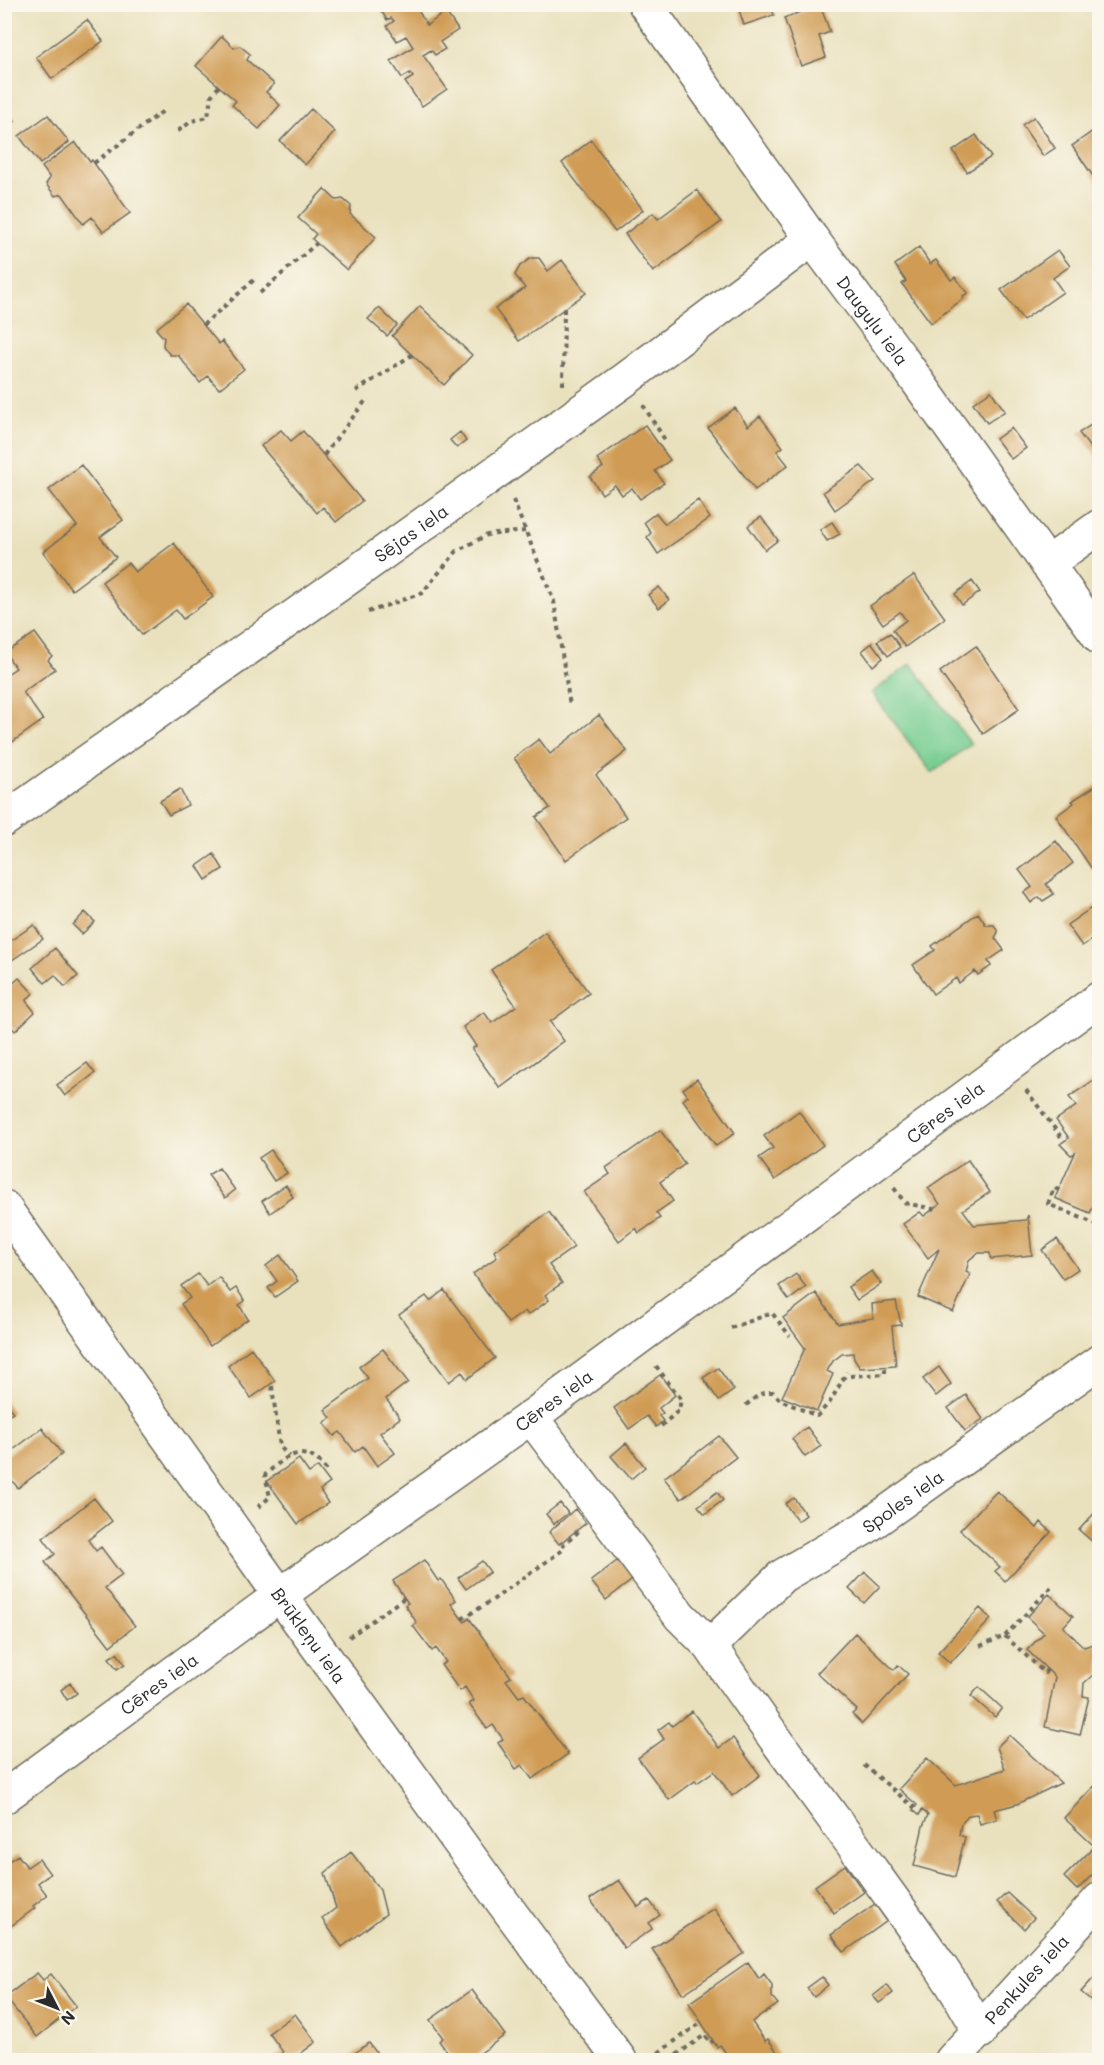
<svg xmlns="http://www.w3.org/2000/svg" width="1104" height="2065" font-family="Mali,sans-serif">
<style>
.green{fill:#76cd91;stroke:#507c5e;stroke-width:1.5}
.building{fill:#d09c55}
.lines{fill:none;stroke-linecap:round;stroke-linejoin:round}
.minor-casing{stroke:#6e6b5e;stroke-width:36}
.path{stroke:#6e6b5e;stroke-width:4;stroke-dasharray:4.5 4.5;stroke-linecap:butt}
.minor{stroke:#fff;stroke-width:33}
.labels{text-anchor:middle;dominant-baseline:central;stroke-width:5;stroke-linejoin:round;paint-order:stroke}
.street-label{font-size:18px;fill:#2b2b2b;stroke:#fbf7ec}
</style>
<rect width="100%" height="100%" fill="#fbf7ec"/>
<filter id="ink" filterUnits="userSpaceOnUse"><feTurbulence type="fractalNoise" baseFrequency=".0167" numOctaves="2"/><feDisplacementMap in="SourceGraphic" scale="12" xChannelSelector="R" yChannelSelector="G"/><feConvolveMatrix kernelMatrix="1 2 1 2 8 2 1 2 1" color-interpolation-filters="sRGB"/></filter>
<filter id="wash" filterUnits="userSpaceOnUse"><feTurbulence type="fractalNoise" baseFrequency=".008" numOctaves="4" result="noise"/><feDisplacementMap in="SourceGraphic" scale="24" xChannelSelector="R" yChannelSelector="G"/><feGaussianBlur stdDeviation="1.35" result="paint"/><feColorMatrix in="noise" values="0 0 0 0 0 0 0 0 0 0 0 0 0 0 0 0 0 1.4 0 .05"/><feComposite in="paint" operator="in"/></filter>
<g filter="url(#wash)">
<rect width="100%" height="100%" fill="#e9e1be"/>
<!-- green -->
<path class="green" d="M911,664L971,744L932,773L872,693Z"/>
<g id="blocks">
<!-- building -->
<path class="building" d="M377,4H414L427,25L446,12L458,30L440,42L445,49L435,55L431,50L423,55L447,89L422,106L405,82L413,77L410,73L402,78L391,61L413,47L406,36L397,41L387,26L394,21L391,18L387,20Z
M737,4H771L774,15L744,25Z
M820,5L830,32L819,36L826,57L801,66L784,18Z
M87,20L103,41L52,79L36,57Z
M222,36L234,48L240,46L250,54L247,60L274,84L266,92L280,105L259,129L232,105L236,101L196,66Z
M4,107L15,121L4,128Z
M311,109L335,132L305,165L280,141Z
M48,115L69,142L40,164L19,136Z
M1034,117L1055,148L1043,156L1022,125Z
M1100,126V186L1072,146Z
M976,135L991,157L967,172L953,151Z
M591,140L643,210L615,232L562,163Z
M75,142L90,162L92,160L94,163L130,213L103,232L92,217L83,224L62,194L55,196L46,184L50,178L42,167Z
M324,189L336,200L343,199L351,206L350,214L376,237L347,270L312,239L316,234L298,218Z
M697,190L721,222L653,272L625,234L653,213L658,219Z
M919,247L930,264L936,260L951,280L955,277L968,293L963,296L964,298L931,323L902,284L906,281L895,265Z
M1058,250L1070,266L1053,278L1063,292L1023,320L1001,290Z
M531,258H539L548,271L562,260L586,293L519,341L495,309L525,288L515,275L520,266Z
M186,304L219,344L222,341L244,369L219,389L208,376L200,383L178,355H170L163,346L164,338L156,329Z
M420,306L472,355L444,385L392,336Z
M379,308L397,325L387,336L368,319Z
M991,391L1005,411L987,423L973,403Z
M735,408L748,426L760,416L783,447L777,451L788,465L755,490L708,428Z
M1100,419V461L1079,433Z
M645,425L670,460L655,471L664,483L640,499L632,488L622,495L615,485L602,494L590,477L603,467L597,459Z
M1011,428L1026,448L1011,459L996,439Z
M281,430L291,441L303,431L362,501L336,522L323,507L317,513L261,446Z
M460,432L466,441L457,448L450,440Z
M81,465L123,520L100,537L116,557L72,590L43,552L77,526L49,490Z
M861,466L875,481L835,510L823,492Z
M698,500L710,518L658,554L647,537L651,533L644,522L656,513L665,524Z
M761,517L778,540L765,550L748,526Z
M832,522L840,534L827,541L820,530Z
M174,543L213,597L183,619L176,610L142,635L102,582L128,563L135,572Z
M914,575L945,618L905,647L893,630L906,620L900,612L883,624L870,606Z
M972,581L980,592L962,605L955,594Z
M659,587L669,600L659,608L648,595Z
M35,633L52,656L48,660L55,669L23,692L43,720L4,748V676L16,668L5,653Z
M890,633L900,647L888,656L877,641Z
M872,643L883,658L873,666L862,651Z
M976,646L1019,709L983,734L940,672Z
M599,715L627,751L596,775L626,817L566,860L536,817L550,808L514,758L539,739L550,754Z
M1100,783V865L1092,869L1056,816L1074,803L1072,801Z
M180,789L188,805L169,815L160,801Z
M1056,841L1073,863L1046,884L1054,894L1043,901L1039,897L1031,903L1024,893L1032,887L1019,870Z
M214,854L223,869L206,880L197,866Z
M1100,902V934L1082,946L1067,925Z
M85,912L95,922L82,934L73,925Z
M978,913L986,925H994L998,932L995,938L1004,950L988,961L991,966L978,975L975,971L959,983L956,978L933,994L913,965L935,950L932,946Z
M34,925L43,939L12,960L4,945Z
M545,932L589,993L550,1022L564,1041L500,1088L472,1049L476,1046L463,1027L484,1012L492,1023L516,1006L491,970Z
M55,948L78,976L65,987L55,975L45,983L32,968Z
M19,978L33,993L26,1001L35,1012L15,1031L4,1019V991Z
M87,1063L95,1073L65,1096L57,1085Z
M1100,1076V1192L1090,1213L1055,1198L1075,1153L1071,1155L1060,1144L1069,1138L1056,1120L1076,1106L1069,1097Z
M697,1079L735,1133L716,1146L683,1100L688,1096L683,1089Z
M799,1111L823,1145L775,1180L759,1158L773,1148L764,1136Z
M660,1130L685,1164L660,1182L673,1201L656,1213L660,1218L639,1233L636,1228L619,1241L584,1192L610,1174L606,1168Z
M271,1150L287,1173L274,1181L259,1158Z
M968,1160L990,1192L963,1210L974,1225L1026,1220L1028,1215L1032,1255L991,1259L990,1253H978L969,1260L966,1272L970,1274L953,1312L918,1297L939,1249L928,1258L903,1224L920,1212L924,1216L940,1204L928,1188Z
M219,1168L235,1190L225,1198L208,1175Z
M286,1185L293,1197L270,1213L262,1201Z
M549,1212L574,1247L549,1265L562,1283L545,1295L549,1300L528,1315L525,1311L508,1323L473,1274L497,1257L494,1251Z
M1057,1239L1078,1269L1063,1279L1042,1250Z
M280,1255L298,1281L275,1297L268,1288L277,1281L266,1266Z
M872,1271L881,1284L857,1300L848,1287Z
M198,1274L207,1286L219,1277L230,1292L236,1288L245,1301L239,1305L248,1319L210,1346L181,1304L190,1298L181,1286Z
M796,1274L806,1287L789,1300L779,1286Z
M444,1290L495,1358L467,1379L462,1372L449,1382L399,1315L426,1296L430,1301Z
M816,1293L838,1324L873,1318L872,1304L896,1301L901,1325L892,1326L896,1366L860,1368L854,1359L853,1353L842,1354L833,1361L827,1371L833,1374L817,1411L782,1397L805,1348L783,1318Z
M251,1348L275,1381L251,1398L228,1366Z
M383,1349L408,1382L386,1399L400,1418L380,1433L395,1453L377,1466L363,1446L355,1452L340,1432L334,1436L324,1423L331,1418L325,1410L368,1378L359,1367Z
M939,1367L951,1384L936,1396L923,1379Z
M718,1368L734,1390L719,1401L703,1378Z
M660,1375L675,1395L659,1408L663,1413L659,1416L663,1421L656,1427L647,1416L629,1429L614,1408Z
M966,1395L983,1419L965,1431L948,1408Z
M4,1401L13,1412L4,1418Z
M807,1427L821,1446L805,1457L792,1439Z
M42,1428L62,1454L18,1488L4,1471V1457Z
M719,1436L736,1457L681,1499L664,1478Z
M626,1443L645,1467L631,1479L611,1456Z
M299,1459L309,1473L318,1467L330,1483L320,1490L328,1503L298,1524L267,1481Z
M997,1491L1037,1528L1041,1522L1051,1532L1005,1581L995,1571L1000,1567L960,1530Z
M717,1492L723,1500L705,1514L698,1506Z
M94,1498L112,1521L88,1540L96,1551L101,1547L122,1575L105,1588L135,1626L110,1646L45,1562L55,1554L43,1538Z
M794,1498L806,1515L798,1521L785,1504Z
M560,1503L568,1513L554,1524L546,1514Z
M1100,1507V1548L1079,1530Z
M575,1509L586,1523L559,1544L549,1532Z
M622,1557L636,1577L606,1600L591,1581Z
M424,1560L438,1581L441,1579L456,1600L451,1604L462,1619L465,1622L469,1618L511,1677L506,1680L519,1697L524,1695L568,1754L532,1779L522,1765L516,1769L498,1743L503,1739L493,1725L487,1729L469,1704L474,1701L465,1687L460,1691L441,1665L446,1662L436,1648L432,1651L413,1626L417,1623L405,1605L408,1603L393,1581Z
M482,1561L490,1572L466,1589L458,1578Z
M865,1572L880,1586L864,1603L849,1589Z
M1049,1594L1073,1616L1063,1627L1084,1647L1100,1642V1674L1093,1675L1084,1683L1083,1696L1089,1697L1080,1735L1045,1727L1055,1677L1027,1650L1044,1633L1027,1617Z
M980,1608L991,1619L950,1663L938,1652Z
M855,1633L894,1670L898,1665L908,1674L862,1724L852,1714L857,1710L817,1673Z
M117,1653L125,1664L117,1669L109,1658Z
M70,1683L77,1693L67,1700L61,1690Z
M979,1687L1002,1708L995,1717L971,1696Z
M692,1711L719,1748L733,1738L760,1775L732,1796L714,1771L697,1783L695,1781L669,1800L638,1758L664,1739L658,1730L669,1722L672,1726Z
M1009,1735L1061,1783L1017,1804L994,1810L997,1819L980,1824L977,1814L969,1815L961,1824L959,1835L965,1837L955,1877L914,1866L923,1826L928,1815L922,1810L919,1815L913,1810L917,1805L899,1789L927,1758L956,1785L1005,1769L997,1747Z
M1094,1786L1100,1792V1835L1092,1844L1064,1818Z
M1095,1846L1100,1850V1867L1077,1890L1064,1877Z
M351,1852L380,1890L386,1914L342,1947L322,1919L336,1908L325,1873Z
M18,1855L27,1867L39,1859L50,1874L38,1883L47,1895L33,1906L35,1908L7,1929L4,1926V1864Z
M845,1865L864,1892L834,1913L815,1886Z
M619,1880L638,1907L649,1900L660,1915L649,1923L652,1929L624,1948L590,1899Z
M1007,1893L1034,1918L1024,1929L997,1902Z
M875,1904L887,1921L844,1952L831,1935Z
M714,1908L744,1953L683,1994L652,1949Z
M748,1962L759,1979L764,1974L772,1985V1997L778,2004L752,2022L765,2041L768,2039L782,2059L779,2060H731L720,2045L717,2047L689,2003Z
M1100,1971V2008L1081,1992Z
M37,1973L43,1980L51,1974L76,2006L37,2037L5,1997Z
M822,1977L828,1985L814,1997L807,1988Z
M887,1985L893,1993L879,2003L873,1996Z
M472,1990L505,2035L471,2060H453L439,2041L443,2038L430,2020Z
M295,2014L316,2042L296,2057L298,2060H271L283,2052L269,2033Z
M369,2043L382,2060H345Z"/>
</g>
</g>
<g filter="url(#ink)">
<use href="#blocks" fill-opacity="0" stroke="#6e6b5e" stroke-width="1.5"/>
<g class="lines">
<!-- minor casing -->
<g class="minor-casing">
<g id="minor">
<path id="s1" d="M645,4L812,239L901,358L1100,638"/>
<path d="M1047,564L1100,526"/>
<path id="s2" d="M4,820L344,581L626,379L812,239"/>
<path id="s3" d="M4,1207L280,1595L493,1889L620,2060"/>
<path d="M531,1417L680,1616L710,1646"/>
<path id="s4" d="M4,1797L280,1595L531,1417L1100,998"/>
<path id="s5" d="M980,2032C950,1975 910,1924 873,1872C818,1797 762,1723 710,1646L782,1576L865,1528L1100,1361"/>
<path id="s6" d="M952,2060L1100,1899"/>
</g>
</g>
<!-- path -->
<path class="path" d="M178,131L192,121L208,117L211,96L219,86
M94,163L163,111
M260,293L317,243
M203,325L254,280
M563,385L564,308
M356,391L412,355
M643,405L665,440
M324,455L366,400
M1095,455L1093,457L1100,466
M513,500L554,601L570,706
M368,612L422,593L457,551L487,535L525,531
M1026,1090L1064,1141
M894,1188L905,1203L934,1209
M1059,1190L1054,1188L1048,1204L1096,1224L1100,1220
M731,1328L772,1313L790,1336
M656,1366L681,1399L679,1410L660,1427L659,1425
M850,1376L885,1374V1366
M272,1386L280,1447L289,1456
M746,1405C755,1398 761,1391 773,1392L780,1400L817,1416L830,1402L847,1372
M258,1507L270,1497L265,1475C272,1469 280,1461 288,1457C304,1449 320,1458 328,1473
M462,1619L494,1599L564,1549L563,1545L578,1532
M1005,1636L1053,1585
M349,1637L404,1598
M980,1646L1005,1636L1045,1673L1047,1669
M864,1765L915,1808
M651,2058L702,2022
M669,2060L705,2035L710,2043L713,2041
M726,2060L729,2059"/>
<!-- minor -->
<use href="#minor" class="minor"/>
</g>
</g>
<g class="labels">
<!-- street labels -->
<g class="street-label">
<text stroke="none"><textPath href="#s1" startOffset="390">Dauguļu iela</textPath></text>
<text stroke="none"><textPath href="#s2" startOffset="498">Sējas iela</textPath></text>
<text stroke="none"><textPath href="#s4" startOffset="1164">Cēres iela</textPath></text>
<text stroke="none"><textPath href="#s4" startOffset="678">Cēres iela</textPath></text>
<text stroke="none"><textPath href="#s5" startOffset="714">Spoles iela</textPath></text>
<text stroke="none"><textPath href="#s3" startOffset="526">Brūkleņu iela</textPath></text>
<text stroke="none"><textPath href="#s4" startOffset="192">Cēres iela</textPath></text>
<text stroke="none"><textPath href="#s6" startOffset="110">Penkules iela</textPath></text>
</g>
</g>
<!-- margin -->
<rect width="1104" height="2065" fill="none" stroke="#fbf7ec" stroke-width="24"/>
<!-- north arrow -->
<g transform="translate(57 2008) rotate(132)" stroke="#fbf7ec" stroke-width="4.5" paint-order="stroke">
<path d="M0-4.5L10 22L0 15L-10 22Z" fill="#2b2b2b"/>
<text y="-9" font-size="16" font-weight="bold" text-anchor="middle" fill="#2b2b2b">N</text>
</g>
</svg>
